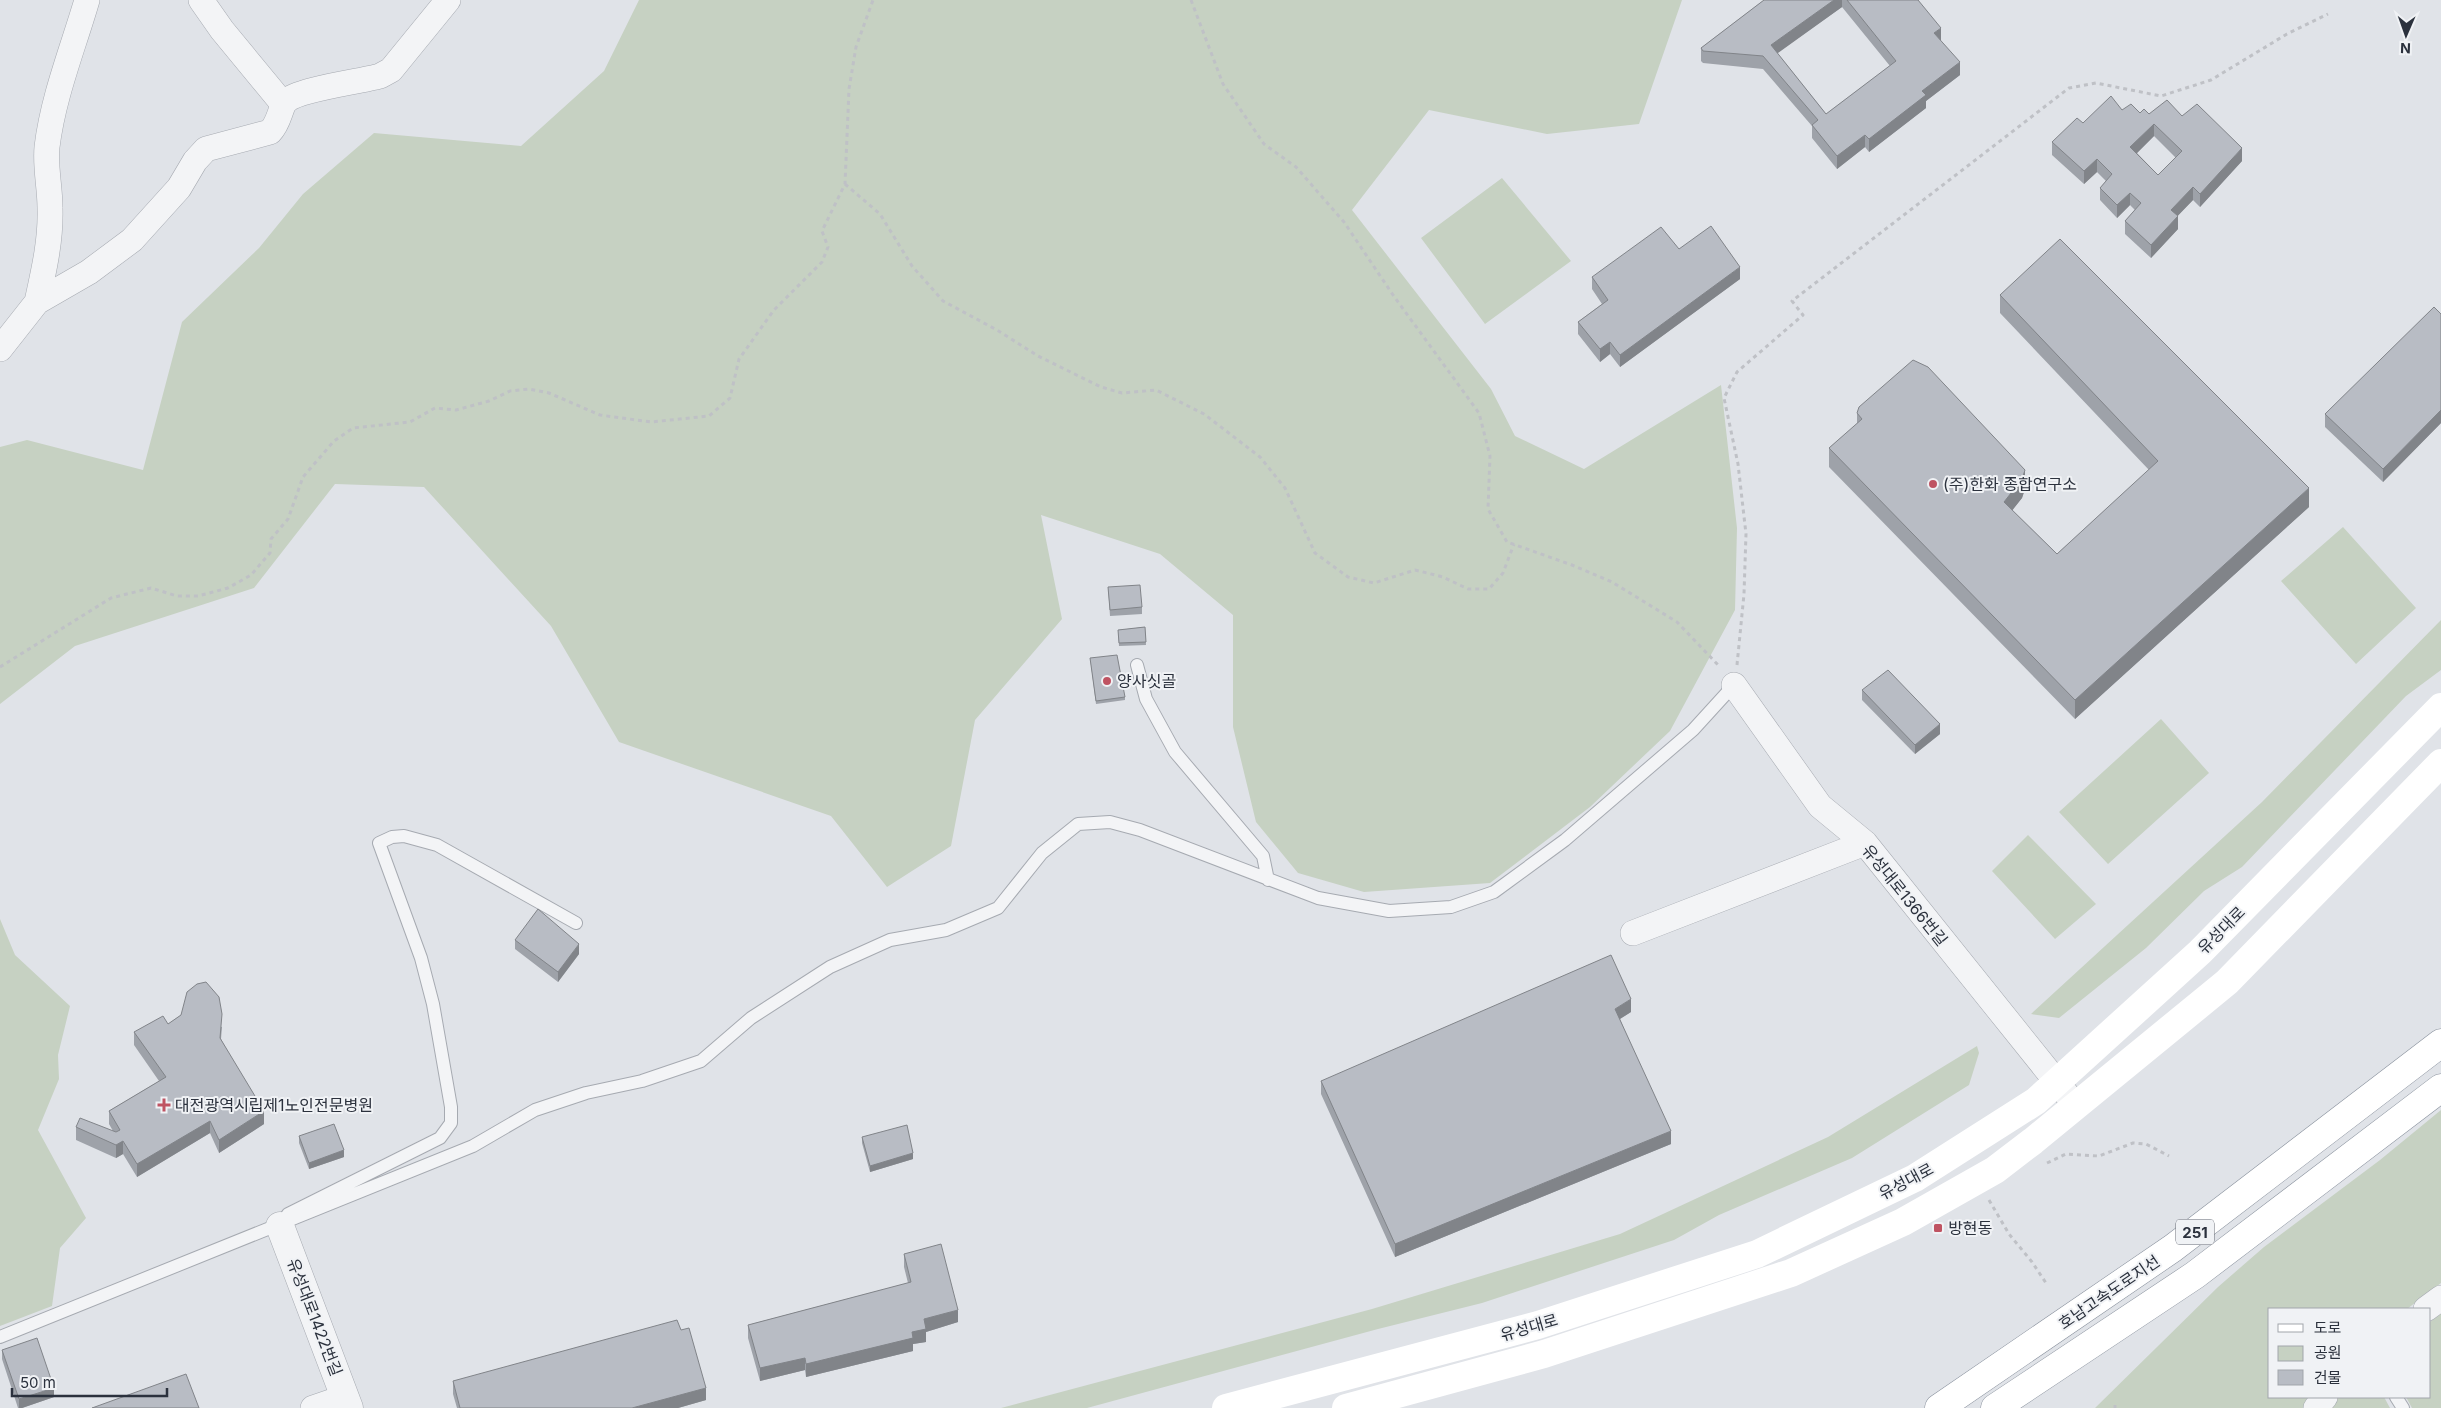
<svg xmlns="http://www.w3.org/2000/svg" width="2441" height="1408" font-family="Inter,'Noto Sans KR',sans-serif">
<style>
.green{fill:#c6d1c2}
.lines{fill:none;stroke-linecap:round;stroke-linejoin:round}
.service-casing{stroke:#a6aab1;stroke-width:14}
.minor-casing{stroke:#a6aab1;stroke-width:26}
.tertiary-casing{stroke:#a6aab1;stroke-width:29}
.motorway-casing{stroke:#89919d;stroke-width:29}
.path{stroke:#bfc1c6;stroke-width:3;stroke-dasharray:4 4;stroke-linecap:butt}
.service{stroke:#f3f4f6;stroke-width:12}
.minor{stroke:#f3f4f6;stroke-width:25}
.tertiary{stroke:#f3f4f6;stroke-width:28}
.secondary{stroke:#fff;stroke-width:28}
.motorway{stroke:#fff;stroke-width:28}
.wall{fill:#9ea2a9;fill-rule:evenodd}
.shaded-wall{fill:#818489}
.building{fill:#b8bcc4;stroke:#818489;fill-rule:evenodd}
.poi-dot{fill:#bf5362;stroke:#f0f2f5;stroke-width:2}
.labels{text-anchor:middle;dominant-baseline:central;stroke-width:4;stroke-linejoin:round;paint-order:stroke}
.shield{fill:#f0f2f5;stroke:#666b74;stroke-width:1}
.shield-label{font-size:15px;font-weight:bold;fill:#2b313d}
.poi-label{font-size:16px;fill:#2b313d;stroke:#f0f2f5;text-anchor:start}
.street-label{font-size:16px;fill:#2b313d;stroke:#f0f2f5}
</style>
<rect width="100%" height="100%" fill="#e0e3e8"/>
<!-- green -->
<path class="green" d="M639,0H1682L1639,124L1547,134L1429,110L1352,210L1491,389L1515,436L1584,469L1721,385L1737,528L1735,610L1670,731L1590,807L1490,883L1364,892L1298,873L1256,822L1233,727V615L1160,554L1041,515L1062,619L975,720L951,846L887,887L831,816L619,742L551,626L424,487L335,484L254,588L75,646L0,704V447L27,440L143,470L182,322L259,248L303,194L374,133L521,146L604,71Z
M1502,178L1571,261L1485,324L1421,238Z
M2343,527L2416,608L2356,664L2281,581Z
M2441,620V670L2406,696L2242,867L2204,891L2146,948L2059,1018L2031,1014L2262,802Z
M2161,719L2209,773L2108,864L2059,812Z
M2028,835L2096,904L2055,939L1992,871Z
M0,919L15,955L70,1006L58,1055L59,1079L38,1130L86,1218L60,1248L52,1306L0,1326Z
M1977,1046L1979,1053L1969,1085L1852,1158L1719,1215L1674,1240L1482,1303L1378,1329L1087,1408H1001L1372,1309L1620,1234L1828,1137Z
M2441,1110V1283L2407,1309H2270V1397H2314L2306,1408H2095L2218,1287L2264,1247L2380,1160Z
M2441,1313V1408H2412L2406,1397H2430V1322Z
M2336,1397H2384L2390,1408H2327Z"/>
<g class="lines">
<!-- service casing -->
<g class="service-casing">
<path id="service" d="M1137,665L1146,699L1175,752L1263,856L1268,880
M282,1223L288,1214L440,1138L451,1123V1107L433,1004L421,958L379,843L392,837L404,836L437,845L576,923
M0,1337L473,1146L535,1110L586,1093L642,1081L701,1061L751,1018L830,967L890,940L946,930L998,908L1042,853L1078,824L1110,822L1140,830L1318,898L1389,911L1451,907L1494,892L1565,840L1693,730L1734,685
M2396,1397L2403,1408"/>
</g>
<!-- minor casing -->
<g class="minor-casing">
<path id="minor" d="M201,0L222,30L283,104
M37,302C44,270 51,240 50,208C50,187 45,167 47,147C53,97 73,48 87,0
M0,349L37,302L89,272L132,240L179,188L195,161L206,149L270,132C280,122 280,107 286,101C299,89 359,82 380,76L391,70L448,0
M1734,685L1820,806L1865,843L2076,1106
M1633,933L1865,843
M2426,1309L2441,1298
M313,1408L345,1397
M2316,1408L2325,1397"/>
</g>
<!-- tertiary casing -->
<g class="tertiary-casing">
<path id="tertiary" d="M280,1226L349,1408"/>
</g>
<!-- motorway casing -->
<g class="motorway-casing">
<path id="motorway" d="M1939,1408L2173,1248L2441,1043
M1995,1408L2195,1275L2441,1088"/>
</g>
<!-- path -->
<path class="path" d="M1191,0L1223,84L1264,144L1296,167L1344,222L1393,295L1479,413L1490,456L1488,509L1507,542L1572,565L1612,582L1677,622L1720,667
M845,184L880,214L912,266L943,301L997,330L1038,356L1101,387L1122,393L1156,390L1204,414L1260,457L1285,488L1315,553L1348,577L1374,583L1415,570L1443,577L1468,589H1489L1503,573L1514,544
M1737,665L1744,594L1746,534L1738,464L1724,398L1737,372L1803,315L1792,301L2069,88L2096,83L2161,96L2211,80L2287,34L2328,14
M0,667L111,598L151,588L177,596H198L228,588L251,575L270,553L271,539L288,519L303,477L334,441L353,428L410,422L435,408L456,410L489,401L510,391L529,389L549,393L600,415L651,422L709,416L730,398L739,359L774,310L822,262L828,247L822,231L845,184L849,89L856,47L873,0
M2047,1163L2066,1154L2099,1156L2133,1143L2146,1144L2169,1156
M1989,1200L2009,1234L2032,1262L2046,1283
M2115,1405V1408"/>
<!-- service -->
<use href="#service" class="service"/>
<!-- minor -->
<use href="#minor" class="minor"/>
<!-- tertiary -->
<use href="#tertiary" class="tertiary"/>
<!-- secondary -->
<path class="secondary" d="M1226,1408L1538,1325L1757,1254L1915,1178L2036,1101L2200,952L2441,707
M1346,1408L1544,1354L1791,1273L1903,1222L1995,1170L2033,1141L2227,982L2441,763"/>
<!-- motorway -->
<use href="#motorway" class="motorway"/>
</g>
<!-- wall -->
<path class="wall" d="M1764,0H1918L1960,75L1926,101V108L1869,152L1865,147L1837,169L1812,138V126L1763,69L1703,63L1701,61V48ZM1842,7L1890,66L1826,114L1777,53Z
M2122,110L2140,113L2182,116L2242,161L2200,207L2193,200L2177,216L2178,229L2151,258L2125,234V221L2135,210L2130,205L2117,218L2100,200V188L2106,181L2097,172L2084,184L2052,155V142L2083,123ZM2154,136L2176,158L2158,175L2137,153Z
M1679,249L1740,279L1620,367L1610,354L1600,362L1578,334V322L1602,304L1592,289V277Z
M2000,295L2309,507L2075,719L1829,467V448L1857,424V413L2025,489L2022,498L2012,510L2057,554L2149,470L2000,313Z
M2441,314V423L2383,482L2325,427V414Z
M1108,587L1142,607V614L1110,616Z
M1145,627L1146,645L1119,646L1118,630Z
M1090,658L1125,697V700L1096,704Z
M1862,690L1940,734L1915,754L1862,700Z
M515,940L579,954L558,982L515,949Z
M1631,1012L1620,1019L1671,1144L1395,1257L1321,1094V1081Z
M181,1015L222,1027L221,1039L264,1124L219,1153L210,1133L137,1177L123,1154L116,1158L76,1140V1127L113,1131L109,1124V1111L159,1081L134,1045V1032L168,1024Z
M299,1136L344,1157L309,1169L299,1143Z
M862,1137L913,1159L870,1172L862,1143Z
M904,1254L958,1322L926,1332V1342L913,1344V1351L806,1377L805,1370L760,1381L748,1338V1325L908,1283L904,1267Z
M681,1330L706,1400L678,1408H457L453,1394V1381Z
M2,1350L54,1397L22,1408H18L2,1359Z"/>
<!-- shaded-wall -->
<path class="shaded-wall" d="M1834,0H1842V7L1771,58V45Z
M1941,28V41L1934,33Z
M1960,62V75L1926,101V108L1869,152V139L1922,91Z
M2154,124V136L2130,160V147Z
M1865,135V147L1837,169V156Z
M2242,148V161L2200,207V194Z
M2097,159V172L2084,184V171Z
M2193,187V200L2171,223V210Z
M2130,193V205L2117,218V205Z
M2178,216V229L2151,258V245Z
M1740,267V279L1620,367V355Z
M1610,342V354L1600,362V349Z
M2441,410V423L2383,482V469Z
M2025,470V489L2022,498L2004,521V502Z
M2309,488V507L2075,719V700Z
M1940,724V734L1915,754V745Z
M579,944V954L558,982V972Z
M1631,999V1012L1615,1022V1009Z
M264,1111V1124L219,1153V1140Z
M210,1121V1133L137,1177V1164Z
M1671,1131V1144L1395,1257V1244Z
M123,1141V1154L116,1158V1145Z
M344,1150V1157L309,1169V1163Z
M913,1153V1159L870,1172V1166Z
M958,1310V1322L926,1332V1342L913,1344V1351L806,1377V1364L912,1332L924,1319Z
M805,1358V1370L760,1381V1368Z
M54,1388V1397L22,1408H19V1399Z
M706,1388V1400L678,1408H632Z"/>
<!-- building -->
<path class="building" d="M1764,0H1834L1771,45L1826,114L1896,61L1847,0H1918L1941,28L1934,33L1960,62L1922,91L1926,95L1869,139L1865,135L1837,156L1812,125L1818,120L1763,56L1703,51L1701,48Z
M2111,96L2122,110L2131,104L2140,113L2144,109L2149,114L2167,100L2182,116L2197,104L2242,148L2200,194L2193,187L2171,210L2178,216L2151,245L2125,221L2141,203L2130,193L2117,205L2100,188L2112,174L2097,159L2084,171L2052,142L2077,118L2083,123ZM2154,124L2182,151L2158,175L2130,147Z
M1711,226L1740,267L1620,355L1610,342L1600,349L1578,322L1608,300L1592,277L1661,227L1679,249Z
M2060,239L2309,488L2075,700L1829,448L1862,419L1857,413L1859,407L1913,360L1928,367L2025,470L2022,479L2004,502L2057,554L2158,461L2000,295Z
M2434,307L2441,314V410L2383,469L2325,414Z
M1140,585L1142,607L1110,610L1108,587Z
M1145,627L1146,642L1119,643L1118,630Z
M1117,655L1125,697L1096,701L1090,658Z
M1888,670L1940,724L1915,745L1862,690Z
M538,909L579,944L558,972L515,940Z
M1611,955L1631,999L1615,1009L1671,1131L1395,1244L1321,1081Z
M206,982L219,997L222,1014L220,1038L264,1111L219,1140L210,1121L137,1164L123,1141L116,1145L76,1127L80,1118L116,1132L120,1130L109,1111L166,1077L134,1032L163,1016L168,1024L181,1015L187,992L197,984Z
M334,1124L344,1150L309,1163L299,1136Z
M907,1125L913,1153L870,1166L862,1137Z
M941,1244L958,1310L924,1319L926,1329L912,1332L913,1338L806,1364L805,1358L760,1368L748,1325L911,1282L904,1254Z
M677,1320L681,1330L689,1328L706,1388L632,1408H460L453,1381Z
M37,1338L54,1388L19,1399L2,1350Z
M186,1374L199,1408H92Z"/>
<!-- markers -->
<g class="poi-dot">
<circle cx="1933" cy="484" r="5"/>
<circle cx="1107" cy="681" r="5"/>
<path d="M161.5 1097.5h5v5h5v5h-5v5h-5v-5h-5v-5h5z"/>
<rect x="1933" y="1223" width="10" height="10" rx="2.5"/>
</g>
<g class="labels">
<!-- shield labels -->
<rect class="shield" x="2176" y="1219.5" width="38" height="25" rx="4"/>
<g class="shield-label">
<text x="2195" y="1232">251</text>
</g>
<!-- poi labels -->
<g class="poi-label">
<text x="1943" y="484">(주)한화 종합연구소</text>
<text x="1117" y="681">양사싯골</text>
<text x="175" y="1105">대전광역시립제1노인전문병원</text>
<text x="1948" y="1228">방현동</text>
</g>
<!-- street labels -->
<g class="street-label">
<text transform="translate(1905 895) rotate(51)">유성대로1366번길</text>
<text transform="translate(2221 930) rotate(-45)">유성대로</text>
<text transform="translate(1906 1181) rotate(-28)">유성대로</text>
<text transform="translate(2109 1292) rotate(-34)">호남고속도로지선</text>
<text transform="translate(315 1317) rotate(69)">유성대로1422번길</text>
<text transform="translate(1529 1327) rotate(-16)">유성대로</text>
</g>
</g>
<!-- legend -->
<rect x="2268" y="1308" width="162" height="90" fill="#f0f2f5" stroke="#a1a5ab"/>
<rect x="2278" y="1324" width="25" height="8" fill="#ffffff" stroke="#a1a5ab"/>
<text x="2314" y="1333" font-size="15" fill="#2b313d">도로</text>
<rect x="2278" y="1346" width="25" height="15" fill="#c6d1c2" stroke="#a1a5ab"/>
<text x="2314" y="1358" font-size="15" fill="#2b313d">공원</text>
<rect x="2278" y="1370" width="25" height="15" fill="#b8bcc4" stroke="#a1a5ab"/>
<text x="2314" y="1383" font-size="15" fill="#2b313d">건물</text>
<!-- north arrow -->
<g transform="translate(2406 35) rotate(182)" stroke="#f0f2f5" stroke-width="4" paint-order="stroke">
<path d="M0-4L9 19L0 12L-9 19Z" fill="#2b313d"/>
<text y="-8" font-size="14" font-weight="bold" text-anchor="middle" fill="#2b313d">N</text>
</g>
<!-- scale -->
<path d="M12 1388v8h155v-8" fill="none" stroke="#2b313d" stroke-width="2.5"/>
<text x="20" y="1388" font-size="15" fill="#2b313d" stroke="#f0f2f5" stroke-width="4" paint-order="stroke">50 m</text>
</svg>
